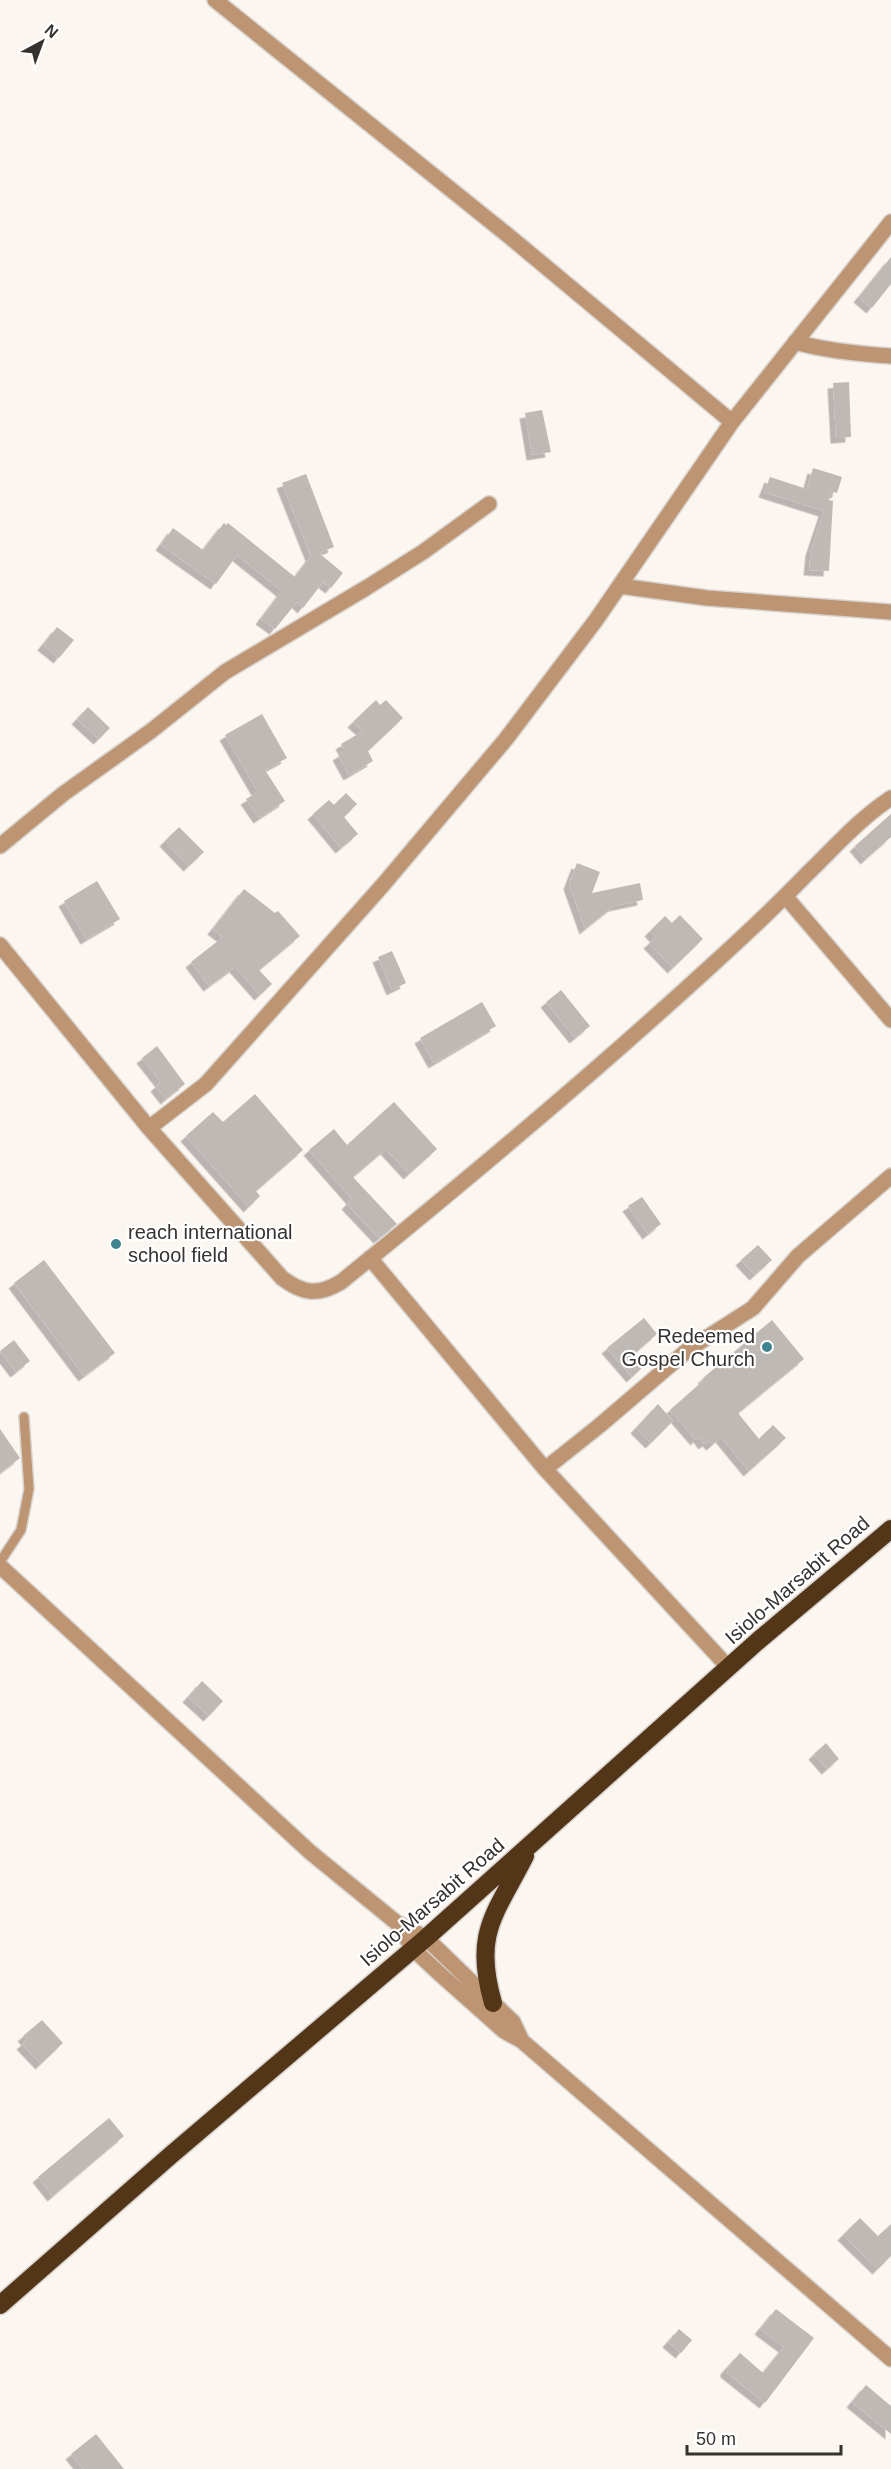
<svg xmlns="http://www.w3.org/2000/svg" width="891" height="2469" font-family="Arial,sans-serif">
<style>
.building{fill:#bfb9b5;filter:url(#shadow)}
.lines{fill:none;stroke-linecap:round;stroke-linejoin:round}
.lane-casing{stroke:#d8d3ce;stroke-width:12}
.street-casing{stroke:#d8d3ce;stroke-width:18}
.highway-casing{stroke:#d8d3ce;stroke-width:21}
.lane{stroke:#bd9572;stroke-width:9}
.street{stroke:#bd9572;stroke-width:15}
.highway{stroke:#533518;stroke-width:18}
.poi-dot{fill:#408492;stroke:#fff;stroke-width:2}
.labels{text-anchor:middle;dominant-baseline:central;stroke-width:4.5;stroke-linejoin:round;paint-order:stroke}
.poi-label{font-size:20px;fill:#353230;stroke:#fff;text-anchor:start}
.street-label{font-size:20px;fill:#353230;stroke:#fff}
</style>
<defs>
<filter id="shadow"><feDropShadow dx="-5.5" dy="5.5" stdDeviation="0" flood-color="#0004"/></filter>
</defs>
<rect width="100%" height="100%" fill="#fcf6f1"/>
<!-- building -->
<path class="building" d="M891,257V284L872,308L859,297Z
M849,382L851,437L836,438L833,383Z
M542,410L551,452L532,455L525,413Z
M813,468L842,477L837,493L831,491L829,500L833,501L829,571L809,570L811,550L824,511L764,492L770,477L807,489Z
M306,474L334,547L319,553L343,573L331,588L323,582L303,608L297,602L275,629L261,619L282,591L237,555L216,584L161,545L173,528L203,550L224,523L226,525L228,523L295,577L311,556L282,483Z
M57,627L74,640L59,658L43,645Z
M376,700L380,705L386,700L403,718L368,751L373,761L349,775L338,755L345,751L341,744L363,731L353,722Z
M88,707L110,728L99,739L77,719Z
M262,714L287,758L265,770L285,801L259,818L246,799L258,792L225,735Z
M346,793L357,804L344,817L358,834L341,848L313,814L329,800L334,805Z
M891,814V837L866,859L855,846Z
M179,827L204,852L189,866L165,841Z
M577,863L600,872L592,893L640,883L643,900L614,906L585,929L569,884Z
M97,881L120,919L86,939L64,901Z
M244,889L275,913L278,911L300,936L259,970L272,984L260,995L235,967L209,986L191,962L223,937L213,929Z
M680,915L703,939L673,968L649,943L656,937L650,931L665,916L672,923Z
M392,951L406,983L392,990L378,957Z
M561,990L590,1026L575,1038L546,1002Z
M482,1002L496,1026L434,1063L420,1038Z
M157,1046L185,1084L166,1099L156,1086L161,1082L142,1058Z
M255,1094L303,1150L256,1191L260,1196L249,1207L186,1136L213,1112L223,1122Z
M394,1102L437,1149L409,1174L386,1149L353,1177L397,1224L379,1238L347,1204L352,1199L309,1150L334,1129L347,1145Z
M642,1197L661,1224L648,1234L628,1206Z
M758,1245L772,1260L755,1275L741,1260Z
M44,1260L115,1353L84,1376L14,1283Z
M644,1318L657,1334L635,1353L645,1365L632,1377L607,1348Z
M772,1320L804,1359L738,1413L759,1439L773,1425L786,1438L749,1471L721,1437L712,1445L708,1441L704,1444L699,1437L696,1440L670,1410L704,1380L703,1378Z
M14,1340L30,1361L16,1372L0,1351Z
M658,1404L673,1421L651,1443L636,1428Z
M0,1429L20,1458L0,1473Z
M202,1681L223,1701L209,1716L188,1697Z
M826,1743L839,1759L827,1769L814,1754Z
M42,2020L63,2043L41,2064L22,2044L27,2040L23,2036Z
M109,2118L124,2136L53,2196L38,2177Z
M860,2218L878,2236L891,2224V2256L878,2269L843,2235Z
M776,2309L814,2338L765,2403L726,2372V2369L740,2353L763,2373L784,2347L760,2329Z
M679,2329L692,2340L681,2353L668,2342Z
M866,2385L891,2406V2434L852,2402Z
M96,2434L124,2469H83L71,2454Z"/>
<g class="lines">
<!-- lane casing -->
<g class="lane-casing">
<path id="lane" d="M0,1562L21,1530L29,1489L24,1417"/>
</g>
<!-- street casing -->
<g class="street-casing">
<path id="street" d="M215,0L510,237L732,422
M795,342C827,351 858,354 891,356
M620,586L707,598L891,612
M0,846L63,794L151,731L225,672L366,588L423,552L489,504
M785,896L891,1020
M0,945L149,1128L282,1278C303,1294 318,1296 341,1282C467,1180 592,1075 711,966C744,936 776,906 807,874C834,848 859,819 891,798
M149,1128L206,1084L382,886L506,739L596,620L732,422L891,222
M370,1258L545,1469L729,1668
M545,1469L599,1426L689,1349L753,1308L798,1256L891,1176
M0,1566L310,1852L397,1923L426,1938L513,2022L522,2041
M397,1923L413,1949L441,1975L504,2031L522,2041L891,2359"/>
</g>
<!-- highway casing -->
<g class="highway-casing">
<path id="highway" d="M493,2003C473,1933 495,1915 525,1856
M0,2305L171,2155L426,1938L759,1640L891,1529"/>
</g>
<!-- lane -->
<use href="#lane" class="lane"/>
<!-- street -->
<use href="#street" class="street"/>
<!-- highway -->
<use href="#highway" class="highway"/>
</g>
<!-- markers -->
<g class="poi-dot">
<circle cx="116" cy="1244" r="6"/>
<circle cx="767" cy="1347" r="6"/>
</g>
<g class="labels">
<!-- poi labels -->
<g class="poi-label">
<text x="128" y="1232">reach international<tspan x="128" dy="23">school field</tspan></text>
<text x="755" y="1336" text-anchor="end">Redeemed<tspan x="755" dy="23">Gospel Church</tspan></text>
</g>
<!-- street labels -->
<g class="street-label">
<text transform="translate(797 1580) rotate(-41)">Isiolo-Marsabit Road</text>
<text transform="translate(432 1902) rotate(-41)">Isiolo-Marsabit Road</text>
</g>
</g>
<!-- north arrow -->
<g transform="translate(42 42) rotate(41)" stroke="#ffffff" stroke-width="4.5" paint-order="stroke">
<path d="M0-4.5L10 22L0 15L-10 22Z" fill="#353230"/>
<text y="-9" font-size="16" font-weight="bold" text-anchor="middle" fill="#353230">N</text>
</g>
<!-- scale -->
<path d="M687 2445v9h154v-9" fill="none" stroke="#353230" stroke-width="3"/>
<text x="696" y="2445" font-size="18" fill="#353230" stroke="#ffffff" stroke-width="4.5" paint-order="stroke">50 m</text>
</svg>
